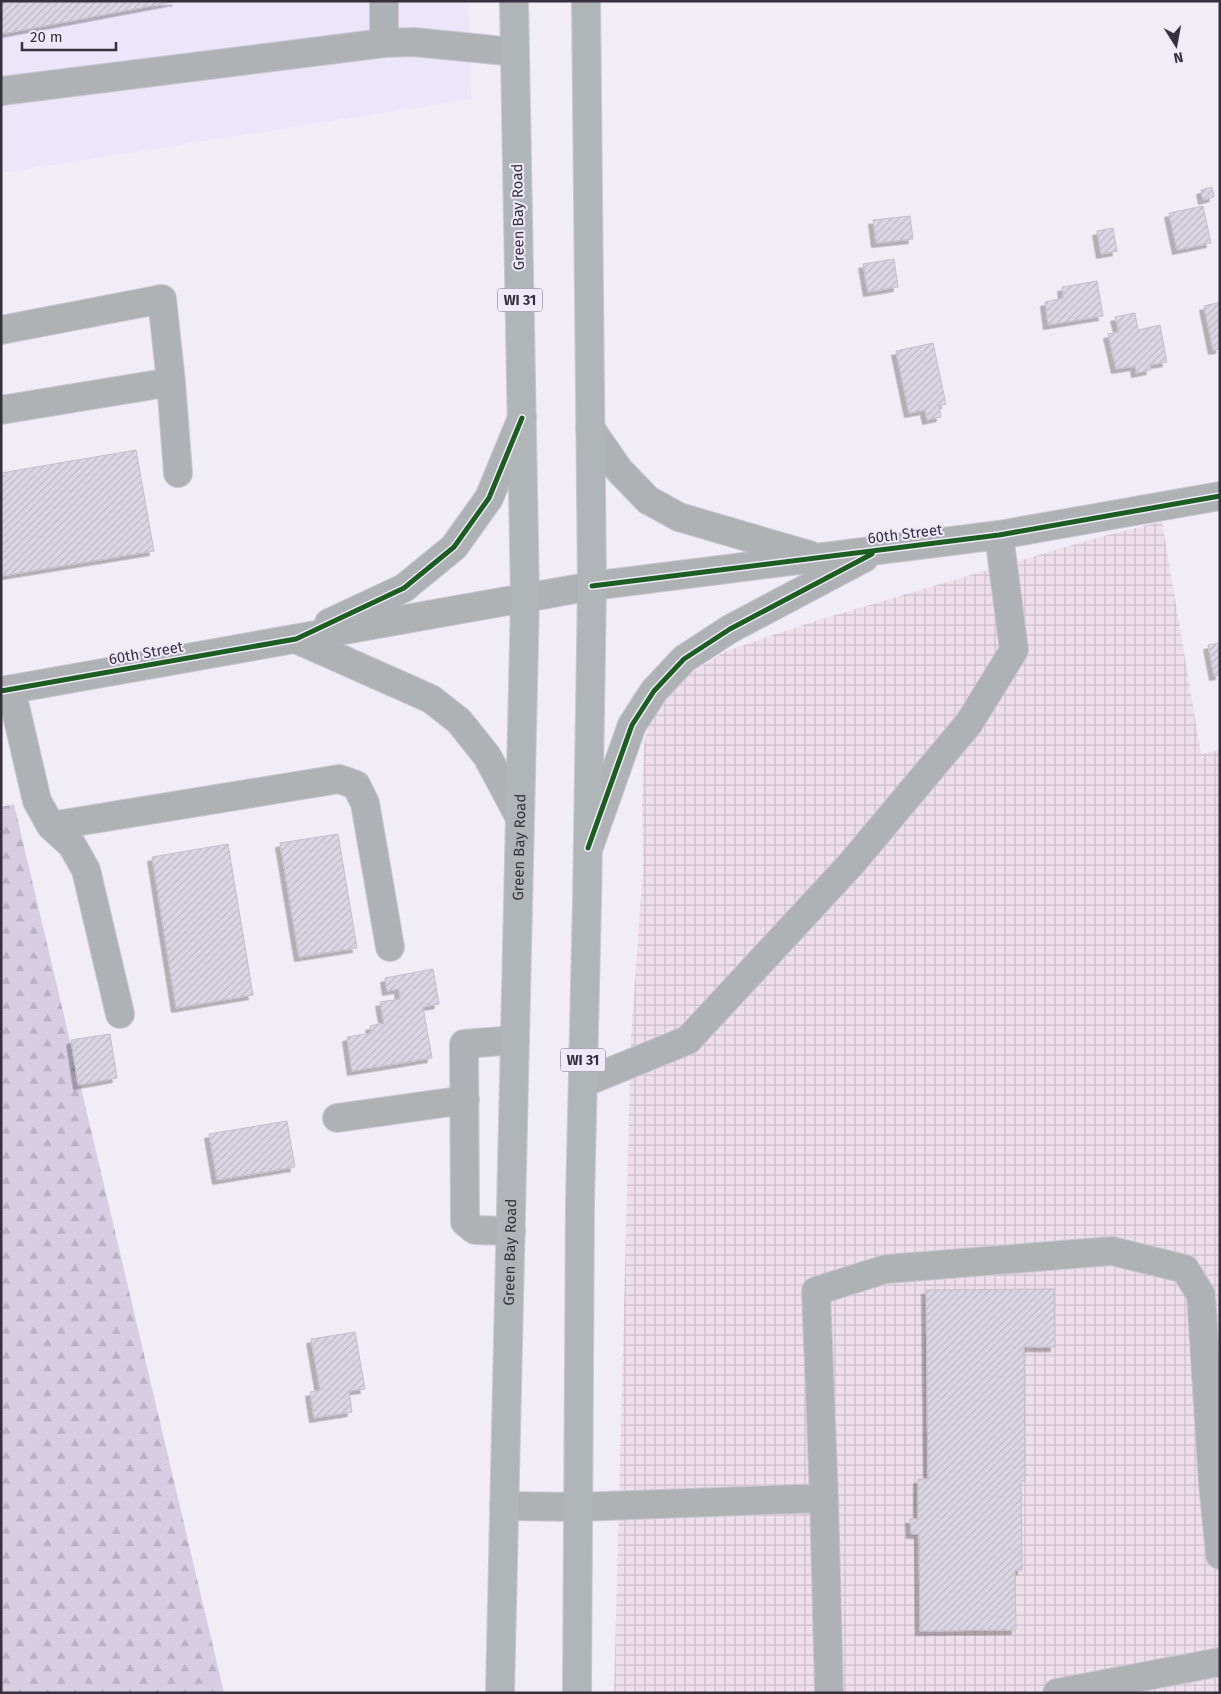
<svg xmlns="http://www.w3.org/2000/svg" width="1221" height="1694" font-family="'Fira Sans',sans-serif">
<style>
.built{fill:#ede5fa}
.industrial{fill:url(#industrial-grid)}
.forest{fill:url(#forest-firs)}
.building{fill:url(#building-hatch);stroke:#c3bfc9;filter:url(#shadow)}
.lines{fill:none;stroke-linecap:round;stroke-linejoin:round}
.minor-casing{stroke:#cbc8d1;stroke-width:30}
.major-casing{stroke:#cbc8d1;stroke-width:30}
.minor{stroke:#aeb2b5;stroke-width:28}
.major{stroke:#b0b5b8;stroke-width:28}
.cycleway-casing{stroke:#f0e9fb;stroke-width:8}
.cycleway{stroke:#1b5e20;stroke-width:5}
.labels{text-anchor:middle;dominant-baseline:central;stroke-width:4;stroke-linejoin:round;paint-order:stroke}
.shield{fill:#f0e9fb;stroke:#6d6875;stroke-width:1}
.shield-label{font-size:14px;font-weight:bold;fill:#35303c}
.street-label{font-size:15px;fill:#35303c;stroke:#f0e9fb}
</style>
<defs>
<pattern id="industrial-grid" width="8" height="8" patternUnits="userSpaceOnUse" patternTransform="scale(1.25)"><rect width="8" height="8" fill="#eedfea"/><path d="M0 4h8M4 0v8" fill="none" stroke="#cdc0ca"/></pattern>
<pattern id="forest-firs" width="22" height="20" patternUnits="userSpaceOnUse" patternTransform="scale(1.25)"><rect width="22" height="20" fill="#d7cee4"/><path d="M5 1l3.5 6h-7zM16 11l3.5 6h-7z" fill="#b9b1c4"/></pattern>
<pattern id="building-hatch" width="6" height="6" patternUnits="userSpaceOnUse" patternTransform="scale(1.25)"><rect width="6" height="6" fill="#dbd6e3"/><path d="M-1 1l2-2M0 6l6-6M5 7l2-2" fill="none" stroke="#bdb8c4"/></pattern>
<filter id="shadow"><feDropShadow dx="-4.5" dy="4.5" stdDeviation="0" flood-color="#0004"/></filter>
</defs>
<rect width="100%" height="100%" fill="#f1edf7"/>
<!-- built -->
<path class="built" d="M1,1H469L471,99L1,173Z"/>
<!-- industrial -->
<path class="industrial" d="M1162,521L1201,754L1220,750V1693H614L631,1038L643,867L642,803L644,743L653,711L683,678L726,651L812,622L1096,538Z"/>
<!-- forest -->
<path class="forest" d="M14,804L224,1693H1V807Z"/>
<!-- building -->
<path class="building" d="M1,1H177L1,34Z
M1212,187L1214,197L1203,200L1201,190Z
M1203,206L1211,243L1177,250L1169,213Z
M910,216L913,239L876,243L873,220Z
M1113,228L1117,251L1101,254L1097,231Z
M894,259L898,287L868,292L863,264Z
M1097,281L1103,316L1048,325L1045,302L1063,298L1062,287Z
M1220,302V349L1213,350L1204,306Z
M1135,313L1138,330L1160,325L1167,362L1150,365L1151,370L1136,373L1135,366L1116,369L1108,334L1119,332L1115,317Z
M933,343L946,404L939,406L941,417L927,420L925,410L909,413L896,351Z
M136,450L154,551L1,576V473Z
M1220,643V675L1214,676L1208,645Z
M338,834L357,948L299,957L280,843Z
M228,844L253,995L176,1008L152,857Z
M433,969L439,1004L423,1007L432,1058L352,1071L347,1037L371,1033L370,1026L384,1023L380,1002L400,999L399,989L387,991L385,978Z
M110,1034L117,1078L78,1085L71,1040Z
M287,1121L295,1167L217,1180L209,1134Z
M1054,1289L1055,1347H1024L1025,1481H1021L1022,1570H1015L1016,1630L920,1631L919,1534H911L910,1519H918V1479H928L926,1290Z
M355,1332L365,1389L349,1391L352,1412L314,1418L310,1392L320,1390L311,1339Z"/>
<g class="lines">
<!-- minor casing -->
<g class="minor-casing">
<path id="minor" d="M384,1V43
M1,91L384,43L414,42L515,52
M1,330L162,299L171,382
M1,410L171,382L178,473
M590,428L619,470L648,500L679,517L809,555
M329,623L404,588L454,547L489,498L522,418
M296,639L431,699L459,721L487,756L520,818
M11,689L37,801L51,826L72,845L86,870L120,1014
M1,691L592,586L999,535L1220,496
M51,826L339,779L356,785L365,803L390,947
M590,844L632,725L654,691L684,659L730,629L864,558
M583,1083L688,1040L851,864L969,723L1014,650L999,535
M337,1118L465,1100
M511,1231L475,1230L465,1222L464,1044L515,1040
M1213,1484L1220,1555
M824,1498L816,1291L886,1269L1112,1251L1185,1269L1201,1295L1213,1484H1220
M504,1506L578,1507L824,1498L829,1693
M1057,1693L1220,1662"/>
</g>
<!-- major casing -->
<g class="major-casing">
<g id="major">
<path id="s1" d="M500,1693L525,598L514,1"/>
<path d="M577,1693L580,1203L587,900L592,586L586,1"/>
</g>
</g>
<!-- minor -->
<use href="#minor" class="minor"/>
<!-- major -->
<use href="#major" class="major"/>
<!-- cycleway casing -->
<g class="cycleway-casing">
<path id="cycleway" d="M592,586L999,535L1220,496
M1,691L296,639L404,588L454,547L489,498L522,418
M588,848L632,725L654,691L684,659L730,629L872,554"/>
</g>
<!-- cycleway -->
<use href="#cycleway" class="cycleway"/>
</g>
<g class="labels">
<!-- shield labels -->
<g class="shield">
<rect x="497.5" y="288.5" width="45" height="23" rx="4"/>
<rect x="560.5" y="1048.5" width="45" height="23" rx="4"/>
</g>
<g class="shield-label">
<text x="520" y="300">WI 31</text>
<text x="583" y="1060">WI 31</text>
</g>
<!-- street labels -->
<g class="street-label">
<text transform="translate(518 217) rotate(-91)">Green Bay Road</text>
<text transform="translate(905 534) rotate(-7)">60th Street</text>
<text transform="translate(146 653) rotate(-10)">60th Street</text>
<text stroke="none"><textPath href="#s1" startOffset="846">Green Bay Road</textPath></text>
<text stroke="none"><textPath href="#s1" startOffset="441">Green Bay Road</textPath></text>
</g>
</g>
<!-- border -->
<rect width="1221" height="1694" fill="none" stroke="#35303c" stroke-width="5"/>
<!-- north arrow -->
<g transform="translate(1176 45) rotate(169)" stroke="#f0e9fb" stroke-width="4" paint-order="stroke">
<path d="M0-4L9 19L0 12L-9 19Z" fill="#35303c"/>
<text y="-8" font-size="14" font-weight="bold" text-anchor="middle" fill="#35303c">N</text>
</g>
<!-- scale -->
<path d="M22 42v8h94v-8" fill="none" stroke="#35303c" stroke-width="2.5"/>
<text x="30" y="42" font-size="15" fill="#35303c" stroke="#f0e9fb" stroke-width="4" paint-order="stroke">20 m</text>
</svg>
